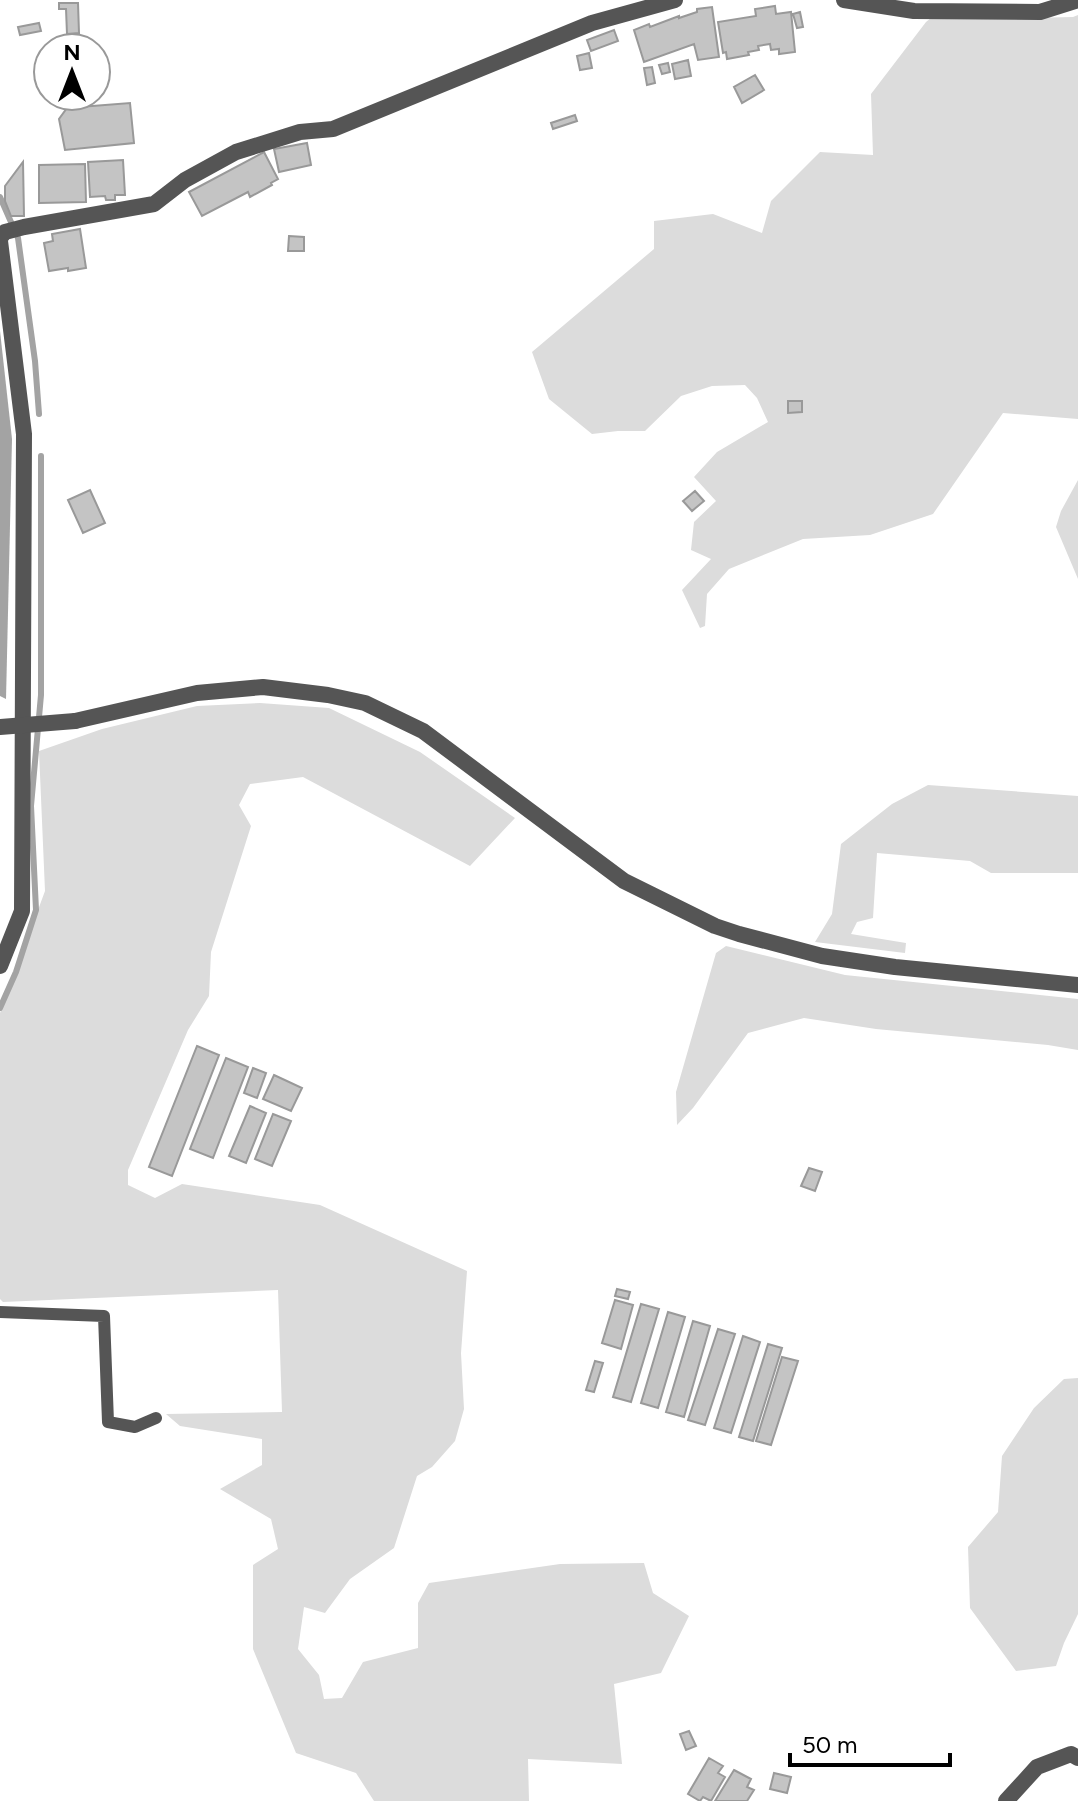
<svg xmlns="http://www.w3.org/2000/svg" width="1078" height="1801" font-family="Figtree,sans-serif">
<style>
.green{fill:#dcdcdc}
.water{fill:#a3a3a3}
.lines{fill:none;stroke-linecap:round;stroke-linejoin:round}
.stream{stroke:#a3a3a3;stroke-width:6}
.building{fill:#c4c4c4;stroke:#999;stroke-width:2}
.service{stroke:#555;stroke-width:12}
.minor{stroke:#555;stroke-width:16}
.tertiary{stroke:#555;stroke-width:16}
.tertiary-bridge{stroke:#555;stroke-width:16}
</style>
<rect width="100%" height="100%" fill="#fff"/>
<!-- green -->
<path class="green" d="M936,14L990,19L1073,17L1078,15V419L1003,413L933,514L870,535L803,539L729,569L707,594L705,626L700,628L682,590L711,559L691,550L694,522L716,501L694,477L717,452L768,422L757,398L745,385L712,386L681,396L645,431H618L592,434L549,399L532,352L654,249V221L713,214L762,233L771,201L820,152L873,155L871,94L926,22Z
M1078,480V579L1056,527L1061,511Z
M260,703L329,708L420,752L515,818L470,866L303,777L250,784L239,805L251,826L211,952L209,996L188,1030L128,1170V1185L155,1198L182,1184L320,1205L467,1271L461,1353L464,1409L455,1441L432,1467L417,1476L394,1548L350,1579L325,1613L304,1607L298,1649L319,1675L324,1699L342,1698L363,1662L418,1648V1603L429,1583L560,1564L644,1563L653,1593L689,1616L661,1673L614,1684L622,1764L528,1759L529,1801H374L356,1773L296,1753L253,1649V1565L278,1549L271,1519L220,1489L262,1465V1439L180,1426L166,1414L282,1412L278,1290L3,1302L0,1299V1013L45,891L39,751L102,729L197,706Z
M928,785L1078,796V873H991L970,861L877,853L873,918L857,922L851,934L906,943L905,953L815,942L832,914L841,844L892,804Z
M726,946L845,975L1078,999V1050L1048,1045L876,1029L804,1018L748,1033L693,1108L677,1125L676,1092L716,953Z
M1078,1378V1614L1064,1643L1056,1666L1016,1671L970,1608L968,1547L998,1512L1002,1456L1034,1408L1064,1379Z"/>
<!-- water -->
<path class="water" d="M0,331L12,439L6,699L0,696Z"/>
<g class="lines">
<!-- stream -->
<path class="stream" d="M0,197L18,238L35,361L39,414
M0,1008L16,972L36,910L31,806L41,695V456"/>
</g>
<!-- building -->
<path class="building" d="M59,3H78L79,33L67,34L66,9H59Z
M775,6L776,14L791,12L795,52L779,54V49L771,50L770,44L758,46L759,50L748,52L749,55L727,59L726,52L723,53L718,22L756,16L755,9Z
M712,7L719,57L698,60L694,44L644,62L634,30L649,24L650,27L679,16V18L697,12V9Z
M800,12L803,27L797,28L793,14Z
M39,23L41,31L20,35L18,27Z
M614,30L618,41L591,51L587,40Z
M589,53L592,68L580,70L577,56Z
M688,60L691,76L675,79L672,64Z
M668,63L670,72L662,74L659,65Z
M652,67L655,83L647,85L644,68Z
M755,75L764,90L742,103L734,87Z
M57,96H74L65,107L55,98Z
M130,103L134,143L65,150L59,119L67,108Z
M575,115L577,121L553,129L551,123Z
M307,143L311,165L279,172L274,149Z
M264,152L278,179L271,183L272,185L250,197L248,192L202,216L189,192Z
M123,160L125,195H115V200H106L105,196L90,197L88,162Z
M23,162L24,216H11L5,201V186Z
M85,164L86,202L39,203V165Z
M80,229L86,268L68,271V268L49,271L44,243L53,241L52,234Z
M289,236L304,237V251H288Z
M788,401H802V412L788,413Z
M90,490L105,523L83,533L68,500Z
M695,491L704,501L692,511L683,501Z
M197,1046L219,1055L172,1176L149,1167Z
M226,1058L248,1067L213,1158L190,1149Z
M253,1068L266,1073L257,1098L244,1093Z
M274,1075L302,1088L291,1111L263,1099Z
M250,1106L266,1113L246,1163L229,1156Z
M273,1114L291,1121L272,1166L255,1159Z
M809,1168L822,1172L815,1191L801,1186Z
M617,1289L630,1292L628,1299L615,1296Z
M615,1300L633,1305L621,1349L602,1343Z
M641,1304L659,1309L631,1402L613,1397Z
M668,1312L685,1317L658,1408L641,1403Z
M693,1321L710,1326L684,1417L666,1412Z
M718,1329L735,1334L705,1425L688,1420Z
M743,1336L760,1342L731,1433L714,1428Z
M768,1344L782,1348L753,1441L739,1437Z
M782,1357L798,1361L771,1445L756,1441Z
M595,1361L603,1363L594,1392L586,1390Z
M689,1731L696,1746L686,1750L680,1734Z
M709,1758L723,1766L718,1773L725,1777L711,1801L703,1797L700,1801L688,1794Z
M734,1770L751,1779L747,1787L754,1790L747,1801H715Z
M774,1773L791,1777L787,1793L770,1789Z"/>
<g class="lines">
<!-- service -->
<path class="service" d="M0,1312L104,1316L108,1422L135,1427L156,1418"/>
<!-- minor -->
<path class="minor" d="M844,0L914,11L1040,12L1078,0
M0,238L5,232L24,227L154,204L185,180L236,152L300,132L333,129L592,23L675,0
M0,241L24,434L22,911L0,966
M1006,1801L1037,1767L1071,1754L1078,1758"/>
<!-- tertiary -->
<path class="tertiary" d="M75,721L197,693L263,687L328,695L365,703L423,731L624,881L715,926L739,934L822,956L895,967L1078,985"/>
<!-- tertiary-bridge -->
<path class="tertiary-bridge" d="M0,727L75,721"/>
</g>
<!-- north arrow -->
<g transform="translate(72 72)"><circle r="38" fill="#ffffff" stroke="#999999" stroke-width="2"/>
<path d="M0-6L14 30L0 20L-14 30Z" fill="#000000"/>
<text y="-12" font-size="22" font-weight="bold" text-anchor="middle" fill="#000000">N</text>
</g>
<!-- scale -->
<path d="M790 1753v12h160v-12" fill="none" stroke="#000000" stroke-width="4"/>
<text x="802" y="1753" font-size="24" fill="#000000" stroke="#ffffff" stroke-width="6" paint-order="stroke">50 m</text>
</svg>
